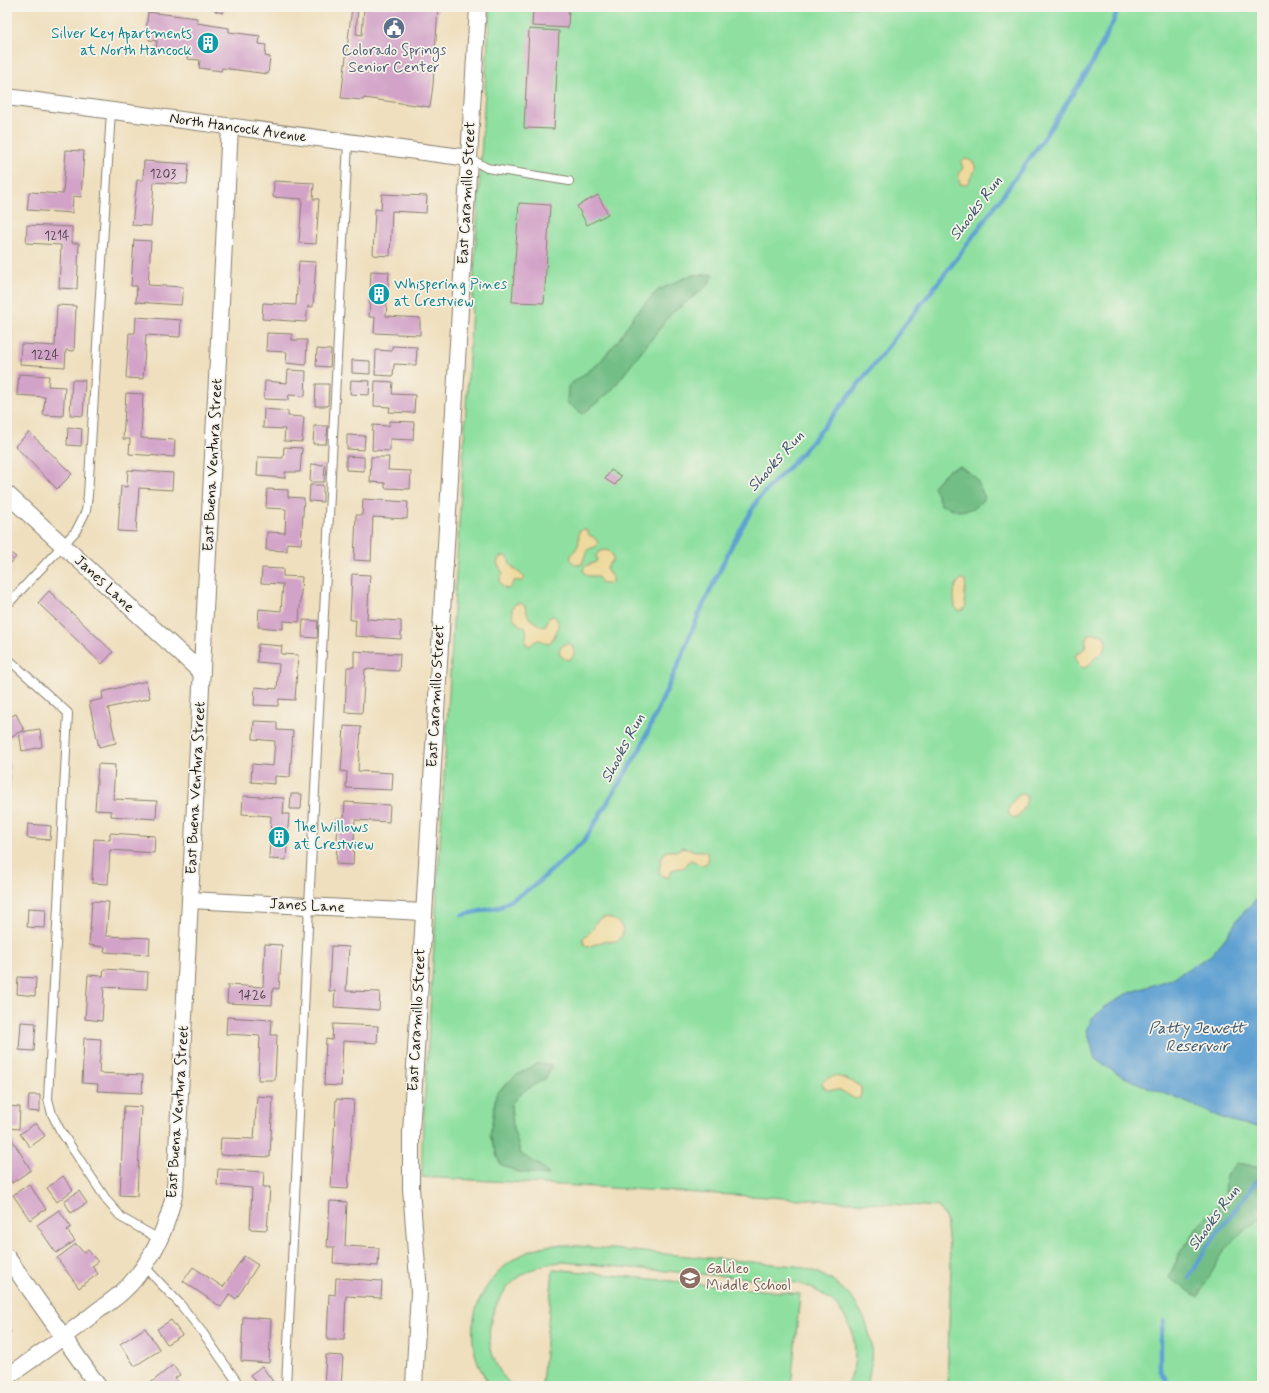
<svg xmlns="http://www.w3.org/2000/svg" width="1269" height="1393" font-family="Mynerve,sans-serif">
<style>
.green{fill:#8fe0a0;stroke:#567e5e}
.forest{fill:#73be86;stroke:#486d51}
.sand{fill:#eeda9e;stroke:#857b5d}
.water{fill:#5fa0d2;stroke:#3e5e77}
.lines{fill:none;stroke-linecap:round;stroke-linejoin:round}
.stream{stroke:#5fa0d2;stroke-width:4.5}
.building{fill:#d2a2c8}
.service-casing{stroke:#867e6d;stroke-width:10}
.minor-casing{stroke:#867e6d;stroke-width:18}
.service{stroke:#fff;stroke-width:8}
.minor{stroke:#fff;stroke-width:16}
.labels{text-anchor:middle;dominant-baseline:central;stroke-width:3.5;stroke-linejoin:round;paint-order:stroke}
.number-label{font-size:13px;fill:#4a3e47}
.culture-label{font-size:15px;fill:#0d838f;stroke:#f7f3e8;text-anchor:start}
.service-label{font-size:15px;fill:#4e5e75;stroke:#f7f3e8}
.street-label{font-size:15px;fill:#1c1c1c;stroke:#f7f3e8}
.education-label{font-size:15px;fill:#785e54;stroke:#f7f3e8;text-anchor:start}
.water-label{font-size:16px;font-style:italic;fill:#3a576e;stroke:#f7f3e8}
</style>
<rect width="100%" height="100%" fill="#f7f3e8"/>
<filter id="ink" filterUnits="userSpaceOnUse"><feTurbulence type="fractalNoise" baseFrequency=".025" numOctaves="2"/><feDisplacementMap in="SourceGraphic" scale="8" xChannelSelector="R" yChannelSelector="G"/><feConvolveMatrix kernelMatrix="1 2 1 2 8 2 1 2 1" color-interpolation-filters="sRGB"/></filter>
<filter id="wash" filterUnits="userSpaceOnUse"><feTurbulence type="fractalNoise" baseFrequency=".012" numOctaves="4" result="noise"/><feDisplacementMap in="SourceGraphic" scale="16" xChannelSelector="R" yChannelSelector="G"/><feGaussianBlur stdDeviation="0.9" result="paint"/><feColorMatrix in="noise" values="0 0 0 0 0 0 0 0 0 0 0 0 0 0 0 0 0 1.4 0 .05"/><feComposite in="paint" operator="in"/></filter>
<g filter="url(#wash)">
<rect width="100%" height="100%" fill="#efdfbe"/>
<!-- green -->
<path class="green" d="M490,7H1262V1386H947L951,1265L946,1220L939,1207L422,1177V1144Z
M551,1245H567L796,1266C853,1278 885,1330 866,1386H847C870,1339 841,1291 791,1282L564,1262C498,1264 464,1339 512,1386H490C483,1375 477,1363 474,1349C465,1299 502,1253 551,1245Z
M553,1269L800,1294L791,1386H560L542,1384Z"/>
<!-- forest -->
<path class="forest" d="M714,274L708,285L671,314L611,391L583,414L567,403L568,386L598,364L619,339L635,314L657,291L691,275Z
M960,466L976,478L985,498L974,509L959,511L941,505L933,486L948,470Z
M536,1064L552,1065L546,1078L524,1091L511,1104L513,1128L521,1154L541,1166L549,1175L518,1172L500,1164L490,1136L496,1094L515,1076Z
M1237,1163L1262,1167V1219L1258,1220L1239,1235L1225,1249L1198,1297L1169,1278L1179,1255L1199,1225L1225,1198L1226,1175Z"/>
<!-- sand -->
<path class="sand" d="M964,159C970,159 977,163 975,170C974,174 970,177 969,182L965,185L960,184C958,177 958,173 963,168L961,162Z
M583,529L587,530L590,536L594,537L598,543L597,546L587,550L582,564L576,565C564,556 576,553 578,545C580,540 578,536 579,531Z
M604,550C610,551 613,553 613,560L606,568L612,577V582L608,584H603L597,576H589L585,574L583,570C586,563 591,565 596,562L597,559L596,555L599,552Z
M504,556L508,558C509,568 519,571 525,578L523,581H514L510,588L507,589C499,586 498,580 503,574L497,563L499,558Z
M961,579L965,580C967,590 962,594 966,606L963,610L959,611L955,607C954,596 952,587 961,579Z
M520,603L524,605L530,619C535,621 538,626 543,627L546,625C547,620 547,618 553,616C564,622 555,635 550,643L547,644C538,638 538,639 530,646L526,644C524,638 528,634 526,628C516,625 512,618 512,608L515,604Z
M1091,633L1103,635L1106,640V647L1101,654L1096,656L1089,666L1083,668L1078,663L1075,655L1084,649L1086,645C1085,640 1088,636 1091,633Z
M569,643C581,652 569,669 559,653C560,647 563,644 569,643Z
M1022,794L1027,796C1027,804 1022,815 1014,818C1001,813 1014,797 1022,794Z
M683,847L695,851H703L707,852L708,861L706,864L700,865L692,860L689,861C683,872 682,866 672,870L669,877H664L660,874C658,867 661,857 666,851H676Z
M606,917C619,920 629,929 618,941L601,942L588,947L584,944L583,938C585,935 588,935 590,932C598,925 591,921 606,917Z
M835,1076C845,1078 852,1081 861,1087V1094L860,1098L855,1099L840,1090H828L824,1088L822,1083L827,1078Z"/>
<!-- water -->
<path class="water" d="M1262,893V1126C1230,1125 1209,1112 1181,1100C1159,1091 1136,1084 1115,1072C1108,1068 1101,1063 1095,1059L1087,1030L1092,1018L1105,1007L1126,994L1171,979L1211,955L1226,937L1239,917Z"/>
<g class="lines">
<!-- stream -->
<path class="stream" d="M462,915L500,907L534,886L584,841L640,749L678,665L698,616L731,547L758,499L802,453L854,390L958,257L1008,188L1042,141L1089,69L1114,20L1118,7
M1189,1278L1206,1248L1262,1174
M1164,1321L1160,1340V1370L1170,1386"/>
</g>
<g id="blocks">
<!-- building -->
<path class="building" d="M215,7H225L223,13L215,11Z
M352,7H358L356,34L362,35L364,7H438L433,85L430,107L364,98L363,100L341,98Z
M533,7H569L568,28L532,26Z
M148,12L197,18V23L229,28V32L260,36L259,44L266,45L265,56L270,57L268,74L222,68L221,71L199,68L200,60L187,59V54L156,50L157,41L149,40L151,31H146Z
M529,29L559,31L554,129L524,128Z
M66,150L84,151L81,197L73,196L72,213L27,210L29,192L63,194Z
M144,161L189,164L187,184L154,182L151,226L132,225L137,180H143Z
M274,181L314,183L313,199H319L316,244L299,243L302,199L273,197Z
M382,194L427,196L426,213L392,211L390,256L373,255L375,209L381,210Z
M598,195L608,214L587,225L577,206Z
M519,203L550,205L544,303L512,302Z
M27,225L72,227V243H79L77,289L59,288L61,245L26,243Z
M134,240L151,241L148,285L183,287L181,305L136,302L137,286H131Z
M299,261L316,262L313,307L308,306L306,322L262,319L263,303L296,305Z
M371,271L389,272L386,316L420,318V335L374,333L375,317H369Z
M57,305L76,306L74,351L66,350L65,367L20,364L21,344L55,346Z
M136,317L181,320L180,337L146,335L143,379L126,378L129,333H135Z
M267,333L292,334V340H307L306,365L286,363L287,352L266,351Z
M392,346L417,347L416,365L394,364L393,376L375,375L376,350L392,351Z
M317,349L331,350L330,367L316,366Z
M352,360L370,361V374L352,373Z
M288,370L306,371L305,396L289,395L288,400L264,399L265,381L287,383Z
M19,374L49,376L48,386L65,387L63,416L43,415L45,397L17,395Z
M72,380H85L83,416L70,415Z
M351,380L370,381L369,395L350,394Z
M375,381L393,382L392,394L415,395L414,413L389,412L390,407L374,406Z
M316,384H329L328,406H315Z
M126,393L143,394L141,438L175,440L174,457L129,454L130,439H123Z
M264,409L288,411V416L304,417L302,442L284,441L285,429L263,428Z
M389,421L414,422L413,440L390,439V451L372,450L373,425L389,426Z
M314,426H328L326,444H313Z
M68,427L82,429L81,446L67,445Z
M29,432L72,474L57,489L15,446Z
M347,435L365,436L364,450L347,449Z
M284,447L302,448L300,472H285V478L257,476L258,457L283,458Z
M346,456L364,457V471L346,470Z
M371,457H389L388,470L411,471L410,489L385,488V483L370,482Z
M311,464L325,465L324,482H310Z
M128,470L173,473L172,490L139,488L136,532L118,531L121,486L127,487Z
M611,470L621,476L615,485L605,479Z
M310,485H323V502L309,501Z
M267,489L288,490V497L304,498L301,544L287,543V551L266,550L267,532L285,533L286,509L266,508Z
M363,499L408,502L407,519L373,517L371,561L354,560L356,515H362Z
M7,550L16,557L7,567Z
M262,568L283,569V576L302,577L299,622L283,621V629L258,627L259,609L281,611L283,584L261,583Z
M352,574L370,575L367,619L401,621V639L355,636L356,620H350Z
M49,591L113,652L102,664L38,603Z
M303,620L318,621L317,638L302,637Z
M258,644L282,646L281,654L298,655L295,700L279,699L278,706L254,705L255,687L277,689L279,664L257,662Z
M354,651L400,654L399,671L365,669L362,713L345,712L347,667H354Z
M146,681L150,698L108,708L116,743L99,747L89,702L103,699L102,692Z
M16,714L24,730L20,732L40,729L42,747L22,751L19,732L9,738L7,735V718Z
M254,721L277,722V730L293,731L290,777L275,776V784L251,782L252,764L273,766L275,741L253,739Z
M344,726L361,727L358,771L393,773L392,790L346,788L347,772L341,771Z
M7,764H10L8,799H7Z
M98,764L115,765L113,799L157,801L156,819L111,816V811L95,810Z
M291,794H302L301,809H290Z
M243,796L284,798L283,814H289L286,860L269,859L271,816L242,814Z
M345,802L390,805L389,822L355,820L353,865L336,864L338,818L344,819Z
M28,824L51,826L50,840L27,838Z
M110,833L155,836L154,853L110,850L108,884L92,883L94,839L110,840Z
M92,901L109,902L106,936L150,938L149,955L104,952L105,947L89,945Z
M28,908L46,909L45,928L27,927Z
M265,944L282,945L279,989L273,988L272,1005L227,1003L228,985L263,987Z
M331,946L349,947L346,991L380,992L379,1010L334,1007L335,991H329Z
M104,969L148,972L147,989L104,987L102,1021L85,1019L88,975L103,976Z
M18,977L36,978L35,996L17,994Z
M227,1017L272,1020L271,1035H277L275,1080H258L260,1036L226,1034Z
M21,1022L36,1023L34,1051L19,1050Z
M333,1024L378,1026L377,1043L343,1041L341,1086L324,1085L326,1039L332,1040Z
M84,1038L101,1039L99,1073L143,1075L142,1093L97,1091L98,1084L82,1083Z
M29,1095H40V1112L28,1111Z
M257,1096L273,1097L270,1157L220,1155L221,1138L254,1139Z
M336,1099L354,1100L348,1189L331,1188Z
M7,1106L20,1107L19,1129L7,1128Z
M124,1106L141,1107L137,1196L120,1195Z
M36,1123L45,1136L30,1147L20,1134Z
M11,1138L31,1170L12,1183L7,1175V1141Z
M218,1169L264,1172L263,1187H270L267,1230L250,1229L252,1188L217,1185Z
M63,1176L73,1190L57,1202L47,1188Z
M29,1184L46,1209L30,1220L13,1195Z
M79,1191L87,1203L71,1213L64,1201Z
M330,1201L347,1202L345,1246L379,1248L378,1266L333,1263L334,1247H327Z
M59,1210L71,1227L67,1230L75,1241L56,1253L37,1225Z
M76,1244L84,1253L88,1250L98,1262L92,1266L98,1274L79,1288L57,1258Z
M244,1256L258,1265L236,1299L230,1294L221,1307L183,1281L193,1267L223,1287Z
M336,1278L382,1281L381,1298L346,1296L344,1340H327L329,1294L335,1295Z
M243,1317L271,1319L269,1363L241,1361Z
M171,1320L182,1335L167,1344L157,1329Z
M7,1326L11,1332L7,1334Z
M145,1328L160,1350L135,1366L120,1344Z
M326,1355L343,1356L341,1386H324Z
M173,1365L180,1375L175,1378L181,1386H149L148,1385Z
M262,1366L276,1386H258L250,1375Z"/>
</g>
</g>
<g filter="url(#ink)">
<use href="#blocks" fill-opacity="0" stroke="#867e6d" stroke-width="1"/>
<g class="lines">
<!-- service casing -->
<g class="service-casing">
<path id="service" d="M469,158L487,168L569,181
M7,605L76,531L86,511L88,495L111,111
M7,658L68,713L48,1099L52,1114L60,1130L108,1202L122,1218L159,1239
M144,1266L180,1304L203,1333L240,1386
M286,1386L309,906L348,143"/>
</g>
<!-- minor casing -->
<g class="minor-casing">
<path id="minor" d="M7,97L469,158
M7,494L202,673
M190,900L423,912
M7,1257L98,1386
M7,1377C37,1356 67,1335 96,1312C111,1301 126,1291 137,1276C157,1251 169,1220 175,1190L230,127
M414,1386L419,1292L411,1188V1133L478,7"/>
</g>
<!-- service -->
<use href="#service" class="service"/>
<!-- minor -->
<use href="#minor" class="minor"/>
</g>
</g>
<!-- icons -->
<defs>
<g id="civic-disc" transform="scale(1.15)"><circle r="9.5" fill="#5c6f8a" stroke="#f7f3e8"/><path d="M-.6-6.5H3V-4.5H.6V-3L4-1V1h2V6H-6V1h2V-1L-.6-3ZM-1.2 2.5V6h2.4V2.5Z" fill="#fff"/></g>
<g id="building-disc" transform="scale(1.15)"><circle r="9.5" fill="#0f9aa8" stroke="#f7f3e8"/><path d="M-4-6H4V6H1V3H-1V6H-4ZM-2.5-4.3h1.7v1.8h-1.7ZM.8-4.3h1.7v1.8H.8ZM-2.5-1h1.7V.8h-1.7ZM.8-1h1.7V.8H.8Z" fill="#fff"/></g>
<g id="school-disc" transform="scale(1.15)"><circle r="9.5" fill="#8d6e63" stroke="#f7f3e8"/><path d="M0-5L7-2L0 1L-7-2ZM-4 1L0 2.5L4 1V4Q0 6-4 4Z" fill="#fff"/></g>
</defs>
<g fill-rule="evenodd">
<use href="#civic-disc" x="394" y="28"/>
<use href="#building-disc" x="208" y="43"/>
<use href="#building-disc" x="379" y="294"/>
<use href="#building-disc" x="279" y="837"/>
<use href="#school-disc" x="690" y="1278"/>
</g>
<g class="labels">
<!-- number labels -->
<g class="number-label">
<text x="163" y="174">1203</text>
<text x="57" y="236">1214</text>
<text x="45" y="355">1224</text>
<text x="252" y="995">1426</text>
</g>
<!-- culture labels -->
<g class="culture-label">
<text x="192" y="34" text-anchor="end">Silver Key Apartments<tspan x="192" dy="17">at North Hancock</tspan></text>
<text x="394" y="285">Whispering Pines<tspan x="394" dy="17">at Crestview</tspan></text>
<text x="294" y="828">The Willows<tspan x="294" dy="17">at Crestview</tspan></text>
</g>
<!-- service labels -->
<g class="service-label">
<text x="394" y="51">Colorado Springs<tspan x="394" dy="17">Senior Center</tspan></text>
</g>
<!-- street labels -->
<g class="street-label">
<text transform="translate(238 128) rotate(8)">North Hancock Avenue</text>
<text transform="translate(467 193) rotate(-87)">East Caramillo Street</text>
<text transform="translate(213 465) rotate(-87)">East Buena Ventura Street</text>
<text transform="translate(104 584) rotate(43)">Janes Lane</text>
<text transform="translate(436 696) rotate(-87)">East Caramillo Street</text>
<text transform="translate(196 788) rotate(-87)">East Buena Ventura Street</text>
<text transform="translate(307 906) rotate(3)">Janes Lane</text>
<text transform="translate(417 1020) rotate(-87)">East Caramillo Street</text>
<text transform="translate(178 1112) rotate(-86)">East Buena Ventura Street</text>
</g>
<!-- education labels -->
<g class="education-label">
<text x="706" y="1269">Galileo<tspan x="706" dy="17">Middle School</tspan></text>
</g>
<!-- water labels -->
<g class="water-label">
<text transform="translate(976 208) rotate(-53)">Shooks Run</text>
<text transform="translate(776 461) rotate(-48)">Shooks Run</text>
<text transform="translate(623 748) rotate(-62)">Shooks Run</text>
<text x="1197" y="1028">Patty Jewett<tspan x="1197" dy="18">Reservoir</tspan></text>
<text transform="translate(1214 1218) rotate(-54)">Shooks Run</text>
</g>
</g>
<!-- margin -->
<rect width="1269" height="1393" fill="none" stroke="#f7f3e8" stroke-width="24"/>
</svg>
